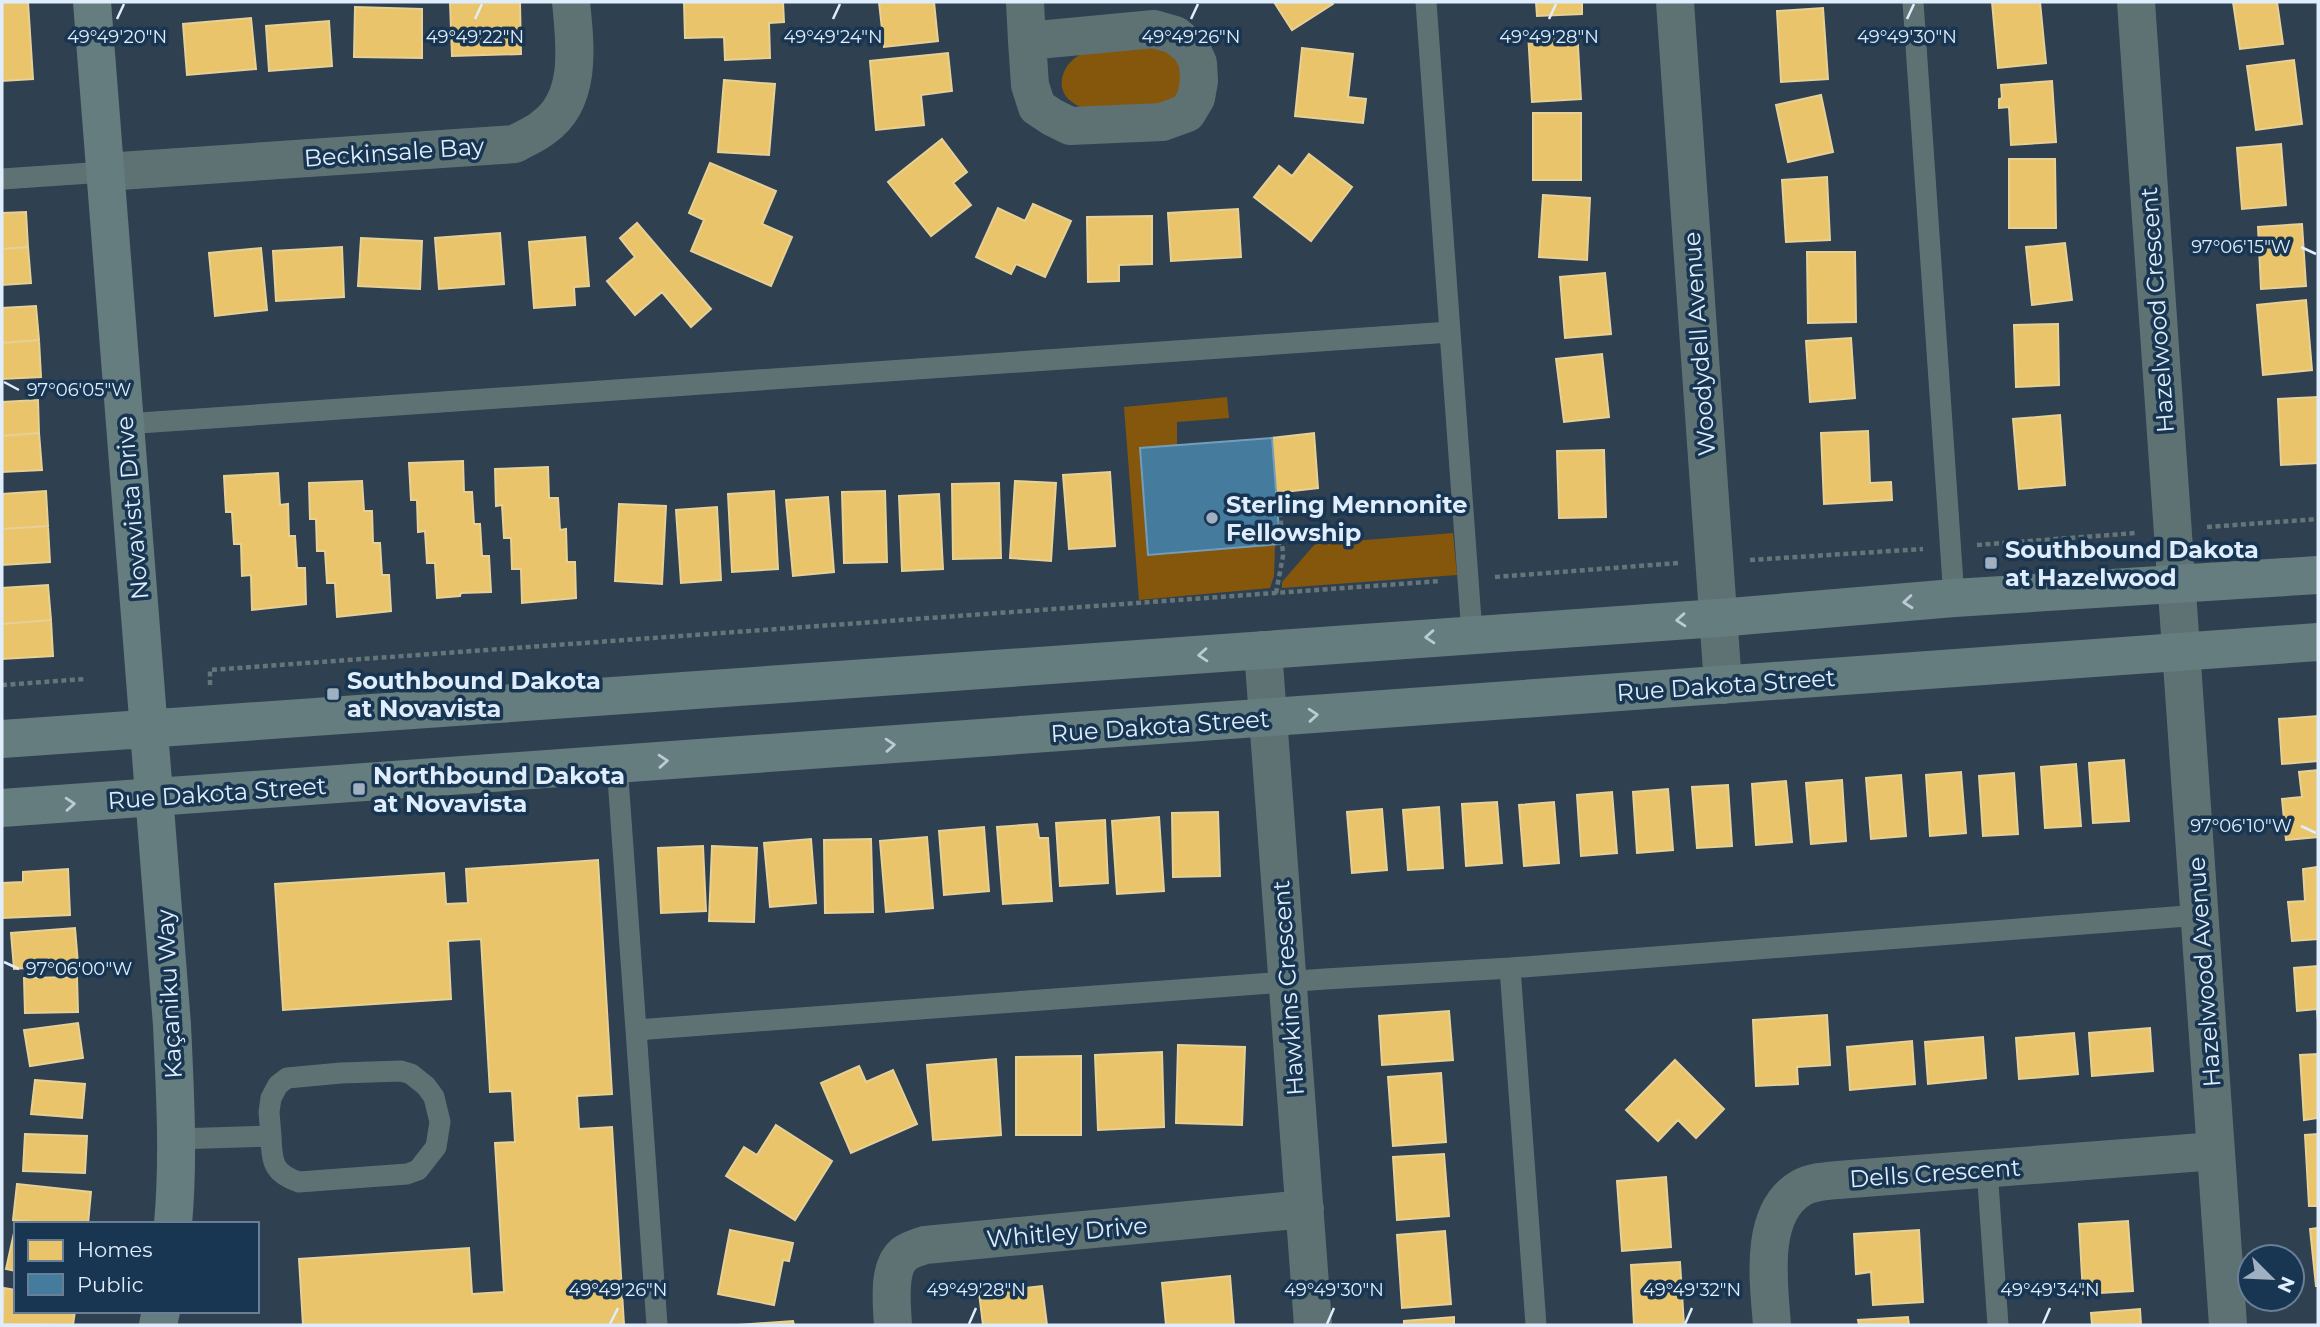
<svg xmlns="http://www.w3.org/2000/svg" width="2320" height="1327" font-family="Montserrat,sans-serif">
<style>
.green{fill:#84570d}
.homes{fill:#e9c46a;stroke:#e6d096;stroke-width:2}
.public{fill:#457b9d;stroke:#739dba;stroke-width:2}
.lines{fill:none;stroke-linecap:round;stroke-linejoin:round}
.path{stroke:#657579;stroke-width:4.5;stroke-dasharray:5 3.5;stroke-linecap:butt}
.lane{stroke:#5f7273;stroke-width:21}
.street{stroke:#5f7273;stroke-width:38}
.secondary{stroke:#657d7e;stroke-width:38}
.oneway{stroke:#bacbd6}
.ticks{fill:none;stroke:#dfedfc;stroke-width:2.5}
.poi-dot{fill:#a1b0c0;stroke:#183552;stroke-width:2.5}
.labels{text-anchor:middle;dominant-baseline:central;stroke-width:7;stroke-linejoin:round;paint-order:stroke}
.street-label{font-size:24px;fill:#dfedfc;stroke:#183552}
.poi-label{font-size:24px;font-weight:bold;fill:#dfedfc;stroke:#183552;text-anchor:start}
.ticks-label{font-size:18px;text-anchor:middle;fill:#dfedfc;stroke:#183552;stroke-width:7;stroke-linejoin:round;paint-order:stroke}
</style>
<rect width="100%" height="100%" fill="#2f4050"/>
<!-- green -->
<path class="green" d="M1161,47L1178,53L1183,92C1177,95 1171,101 1164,103C1155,107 1099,110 1087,108C1083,108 1075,105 1072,102C1052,88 1064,61 1082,54Z
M1227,397L1229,418L1177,422V446L1140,449L1148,554L1275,545L1274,576L1270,588L1139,600L1124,407Z
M1453,533L1457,575L1282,588V582L1315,544Z"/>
<!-- homes -->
<path class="homes" d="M2,2H28L33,79L2,81Z
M450,2H520L521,54L452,56Z
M684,2H783L784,22L769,23L770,58L725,60L724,37L685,38Z
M879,2H934L938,41L884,47Z
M1274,2H1332L1333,4L1292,30Z
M1536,2H1582V14L1537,16Z
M1992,2H2040L2046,63L1998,68Z
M2233,2H2277L2283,44L2240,49Z
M355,7L422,9V58L354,57Z
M1823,8L1828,79L1781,82L1777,11Z
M251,18L256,69L187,75L183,24Z
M329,21L332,66L269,71L266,26Z
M1577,29L1581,99L1532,102L1528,32Z
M1302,48L1353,54L1348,97L1366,99L1363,123L1295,116Z
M948,53L952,91L921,95L924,125L876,130L870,61Z
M2294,60L2302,124L2256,130L2247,66Z
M724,80L775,84L769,155L718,152Z
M2052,81L2056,142L2011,145L2009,107L1999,108V99L2002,98L2001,85Z
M1821,95L1833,152L1788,162L1776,105Z
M1533,113H1581V180H1533Z
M942,139L967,172L953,183L971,205L931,236L888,182Z
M2281,144L2286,205L2242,209L2237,148Z
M1309,154L1352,187L1311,241L1254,197L1279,166L1292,176Z
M2009,159H2055L2056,228H2009Z
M710,163L776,191L762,224L792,237L771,286L691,251L704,220L689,213Z
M1827,177L1830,240L1786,242L1782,180Z
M1543,195L1590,198L1587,260L1539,257Z
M1033,204L1071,221L1045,277L1016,264L1011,274L976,257L998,208L1025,221Z
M1238,209L1241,257L1171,261L1168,213Z
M26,212L28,247L2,249V213Z
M1152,216V264L1119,265V281L1088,282L1087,217Z
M637,223L711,309L691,327L662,292L635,315L607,281L635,257L620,238Z
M2302,224L2306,286L2261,289L2258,227Z
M500,233L504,284L439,289L435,238Z
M585,237L589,286L574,287L575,305L534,308L529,242Z
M361,238L422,241L420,289L358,286Z
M2065,243L2072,300L2032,305L2026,247Z
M28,247L31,283L2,285V249Z
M342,247L344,297L276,301L273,251Z
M261,248L267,310L215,316L209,253Z
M1807,252H1855L1856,322L1808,323Z
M1605,273L1611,334L1565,338L1560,277Z
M2306,300L2312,370L2263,375L2257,305Z
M36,306L39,340L2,343V308Z
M2058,324L2059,385L2016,387L2014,325Z
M1851,338L1855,398L1810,402L1806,341Z
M39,340L41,377L2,379V343Z
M1602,354L1609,417L1564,422L1556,359Z
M2318,397V463L2281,465L2278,399Z
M38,400L39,433L2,436V402Z
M2060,415L2065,485L2019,489L2013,419Z
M1868,431L1870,483L1891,482L1892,500L1824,504L1821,433Z
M39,433L42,470L2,472V436Z
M1314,433L1318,488L1276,493L1272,438Z
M1604,450L1606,517L1559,518L1557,451Z
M463,461L464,492H472L474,524H480L482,556H489L491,592L461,593L460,596L437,598L435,563H427L425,531L418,532L417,500H411L409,463Z
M548,467L549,498H558L560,530L566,529L567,562H575L576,598L522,603L521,569H512L511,538H504L502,505L496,506L495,469Z
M1110,472L1115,546L1069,549L1063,475Z
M278,473L280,505L288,504L289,536H295L297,568H305L306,604L252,610L251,575L242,576L241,544H234L232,512H226L224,476Z
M362,481L364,511H372L373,543H380L382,575H389L391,611L337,617L335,583H327L325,551H317L316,519H310L309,483Z
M1015,481L1056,483L1051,561L1010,558Z
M999,483L1001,558L953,559L952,484Z
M46,491L48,526L2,529V494Z
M774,491L778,569L732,572L728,494Z
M885,491L887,562L844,563L842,492Z
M939,494L943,569L902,571L899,496Z
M828,497L834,572L793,576L786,500Z
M619,504L666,506L662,584L615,581Z
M717,507L721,580L681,583L676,510Z
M48,526L50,562L2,565V529Z
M48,585L51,620L2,624V588Z
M51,620L53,656L2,659V624Z
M2318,716V761L2282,764L2279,719Z
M2124,760L2129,821L2093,823L2089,763Z
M2076,764L2081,826L2045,828L2041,767Z
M2318,770V837L2286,840L2282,799L2302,797L2299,772Z
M1961,772L1966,833L1930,836L1926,775Z
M2014,773L2018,834L1983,836L1979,776Z
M1901,775L1906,836L1871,839L1866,778Z
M1842,780L1846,841L1811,844L1806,783Z
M1786,781L1792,842L1756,845L1752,784Z
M1728,785L1732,846L1697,848L1692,787Z
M1668,789L1673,850L1637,853L1633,792Z
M1612,792L1617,853L1581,856L1577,795Z
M1497,802L1502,863L1466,866L1462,804Z
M1554,802L1559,863L1524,866L1519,805Z
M1439,807L1443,868L1408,870L1403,810Z
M1382,809L1387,870L1352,873L1347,812Z
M1218,812L1220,876L1173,877L1172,813Z
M1159,817L1164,891L1117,894L1112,821Z
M1105,820L1108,883L1060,886L1056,823Z
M1037,824L1039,838H1048L1052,901L1003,904L997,827Z
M984,827L989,891L944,895L939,831Z
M927,837L933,908L886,912L880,841Z
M811,839L816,903L770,907L764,843Z
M871,839L873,912L825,913L824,840Z
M703,846L706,911L661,913L658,848Z
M712,846L757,848L754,922L709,921Z
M598,860L612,1094L577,1096L579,1129L612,1127L624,1325H303L299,1259L469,1248L472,1294L504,1292L495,1143L515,1142L512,1091L490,1092L481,939L448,941L451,999L283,1010L275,884L444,873L446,904L468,903L466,869Z
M2318,867V939L2292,941L2288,902L2305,901L2303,869Z
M68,869L70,915L2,918V883L23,882V872Z
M75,928L78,964L14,969L11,933Z
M2318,966V1021L2317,1009L2297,1011L2294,968Z
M77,977L78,1012L25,1013L24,978Z
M1449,1011L1453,1060L1382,1065L1379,1016Z
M1827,1015L1830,1065L1797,1067L1798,1084L1756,1086L1753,1020Z
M78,1023L83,1058L30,1066L24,1030Z
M2150,1028L2153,1071L2092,1076L2089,1033Z
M2074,1033L2078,1074L2019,1079L2016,1038Z
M1983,1037L1986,1078L1928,1084L1925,1042Z
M1912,1041L1915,1084L1850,1090L1847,1047Z
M1178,1045L1245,1047L1242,1125L1176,1123Z
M1162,1052L1164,1127L1098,1130L1095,1055Z
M2318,1054V1118L2304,1120L2300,1055Z
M1081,1056V1135H1016V1057Z
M996,1059L1001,1135L933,1140L927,1065Z
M1675,1060L1724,1109L1696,1138L1678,1120L1658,1141L1626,1110Z
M859,1066L866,1082L893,1070L917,1124L851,1153L821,1083Z
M1441,1073L1446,1142L1393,1146L1388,1077Z
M35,1080L85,1084L82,1118L31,1114Z
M776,1125L832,1161L795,1220L726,1176L744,1147L757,1155Z
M25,1134L87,1136L85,1173L23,1171Z
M2318,1134V1206H2309L2305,1135Z
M1444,1154L1449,1216L1397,1220L1393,1157Z
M1666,1177L1671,1247L1622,1251L1617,1181Z
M17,1184L91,1192L88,1224H54L13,1220Z
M2128,1221L2133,1291L2083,1294L2079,1224Z
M2318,1228V1286H2316L2310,1229Z
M730,1230L793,1243L789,1261L783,1260L774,1305L718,1294Z
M1919,1230L1923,1302L1873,1305L1871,1272L1856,1274L1854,1234Z
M1445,1231L1451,1304L1402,1308L1397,1235Z
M14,1233H16V1271L6,1269Z
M1680,1262L1684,1325H1634L1631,1265Z
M1230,1276L1234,1325H1166L1162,1283Z
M1042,1286L1047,1325H983L979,1293Z
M4,1288L16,1290V1311H75L73,1325L2,1324Z
M2140,1309L2141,1325H2092L2091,1313Z
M1454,1317V1325H1404V1321Z
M1908,1317L1909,1325H1859L1858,1320Z
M793,1321L794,1325H738Z"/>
<!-- public -->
<path class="public" d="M1272,438L1280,544L1148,555L1140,448Z"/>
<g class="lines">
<!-- path -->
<path class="path" d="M2207,527L2318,519
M1977,545L2136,533
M1750,560L1923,549
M1495,577L1678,563
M1276,593L1283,556L1279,492
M2,685L85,679
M210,685V670L1441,581"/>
<!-- lane -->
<path class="lane" d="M1426,2L1472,634
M1913,2L1954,598
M2,179L105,172
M125,424L1450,332
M617,764L636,1030
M176,1139L271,1136C272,1161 272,1173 299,1182L407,1174L418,1170L436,1147L440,1122L434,1097L426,1086L411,1074L401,1071L341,1073L287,1078L278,1085L271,1098L269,1112L271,1136
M1987,1169L1998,1325
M657,1325L636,1030L1325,979L1510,968
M1536,1325L1510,968L2200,915"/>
<!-- street -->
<path class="street" d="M1025,2L1027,41L1030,85L1037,107L1052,117L1070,126L1162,122L1187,113L1196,98L1199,81L1198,63L1191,48L1175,35L1154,29L1027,41
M1675,2L1723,685
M2136,2L2228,1325
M105,172L515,144C525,138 536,134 544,127C583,99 575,43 571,2
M1263,650L1313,1325
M893,1325C892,1306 887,1268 904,1254C909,1250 919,1247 925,1245L1305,1209
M1772,1325C1769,1285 1758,1213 1801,1188C1811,1182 1826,1181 1838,1180L2216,1151"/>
<!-- secondary -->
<path class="secondary" d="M92,2L172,1025C175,1091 179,1158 173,1224
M2,739L1718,618L1954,598L2318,575
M2,808L2318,642
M158,1325L161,1311"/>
</g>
<!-- one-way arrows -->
<defs><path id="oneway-chevron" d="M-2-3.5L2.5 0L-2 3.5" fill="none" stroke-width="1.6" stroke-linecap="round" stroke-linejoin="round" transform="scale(1.75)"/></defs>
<g class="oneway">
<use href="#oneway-chevron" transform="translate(1908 602) rotate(175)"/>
<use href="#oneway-chevron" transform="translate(1681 620) rotate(176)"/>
<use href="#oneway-chevron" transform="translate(1430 637) rotate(176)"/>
<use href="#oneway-chevron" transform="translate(1203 655) rotate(176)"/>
<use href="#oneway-chevron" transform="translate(1313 715) rotate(-4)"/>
<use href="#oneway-chevron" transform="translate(890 745) rotate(-4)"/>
<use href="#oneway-chevron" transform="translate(663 761) rotate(-4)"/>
<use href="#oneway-chevron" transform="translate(70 804) rotate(-4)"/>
</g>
<!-- ticks -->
<path class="ticks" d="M117,19L124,4M475,19L482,4M833,19L840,4M1191,19L1198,4M1549,19L1556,4M1907,19L1914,4M2301,247L2316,254M4,382L19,390M2301,826L2316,833M4,962L19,969M610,1324L618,1308M969,1324L976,1308M1327,1324L1334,1308M1685,1324L1692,1308M2043,1324L2050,1308"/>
<!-- markers -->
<g class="poi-dot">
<circle cx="1212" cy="518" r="7"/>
<rect x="1984" y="556" width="14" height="14" rx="3.5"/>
<rect x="326" y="687" width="14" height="14" rx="3.5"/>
<rect x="352" y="782" width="14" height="14" rx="3.5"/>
</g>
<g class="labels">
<!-- street labels -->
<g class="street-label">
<text transform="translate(394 152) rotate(-4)">Beckinsale Bay</text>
<text transform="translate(2157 310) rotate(-94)">Hazelwood Crescent</text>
<text transform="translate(1699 344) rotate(-94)">Woodydell Avenue</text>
<text transform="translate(132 508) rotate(-95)">Novavista Drive</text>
<text transform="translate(1726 685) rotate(-4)">Rue Dakota Street</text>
<text transform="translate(1160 726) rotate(-4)">Rue Dakota Street</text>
<text transform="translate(217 793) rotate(-4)">Rue Dakota Street</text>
<text transform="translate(2204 972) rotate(-94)">Hazelwood Avenue</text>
<text transform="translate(1288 988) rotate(-94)">Hawkins Crescent</text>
<text transform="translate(169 994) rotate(-93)">Kaçaniku Way</text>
<text transform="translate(1935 1173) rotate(-4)">Dells Crescent</text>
<text transform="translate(1067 1232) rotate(-5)">Whitley Drive</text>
</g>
<!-- poi labels -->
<g class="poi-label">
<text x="1226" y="504">Sterling Mennonite<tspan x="1226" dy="28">Fellowship</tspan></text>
<text x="2005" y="549">Southbound Dakota<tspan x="2005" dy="28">at Hazelwood</tspan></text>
<text x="347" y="680">Southbound Dakota<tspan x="347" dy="28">at Novavista</tspan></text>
<text x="373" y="775">Northbound Dakota<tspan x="373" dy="28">at Novavista</tspan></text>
</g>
</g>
<g class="ticks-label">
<text x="833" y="43">49°49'24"N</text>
<text x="1191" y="43">49°49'26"N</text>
<text x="1549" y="43">49°49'28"N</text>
<text x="1907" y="43">49°49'30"N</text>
<text x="117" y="43">49°49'20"N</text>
<text x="475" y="43">49°49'22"N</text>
<text x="2241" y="253">97°06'15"W</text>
<text x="79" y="396">97°06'05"W</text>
<text x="2241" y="832">97°06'10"W</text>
<text x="79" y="975">97°06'00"W</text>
<text x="618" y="1296">49°49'26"N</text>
<text x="976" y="1296">49°49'28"N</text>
<text x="1334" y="1296">49°49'30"N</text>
<text x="1692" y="1296">49°49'32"N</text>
<text x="2050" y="1296">49°49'34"N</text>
</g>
<!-- border -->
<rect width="2320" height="1327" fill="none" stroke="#dfedfc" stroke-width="7"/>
<!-- legend -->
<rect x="14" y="1222" width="245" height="91" fill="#183552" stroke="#687f96" stroke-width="2"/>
<rect x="28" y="1240" width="35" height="21" fill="#e9c46a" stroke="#687f96" stroke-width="2"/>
<text x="77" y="1257" font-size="21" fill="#dfedfc">Homes</text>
<rect x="28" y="1274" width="35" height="21" fill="#457b9d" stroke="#687f96" stroke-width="2"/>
<text x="77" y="1292" font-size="21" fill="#dfedfc">Public</text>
<!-- north arrow -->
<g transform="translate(2271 1278) rotate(114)"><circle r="33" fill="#183552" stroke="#687f96" stroke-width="2"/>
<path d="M0-5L12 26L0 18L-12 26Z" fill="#a1b0c0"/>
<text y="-10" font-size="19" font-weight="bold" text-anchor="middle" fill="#dfedfc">N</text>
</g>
</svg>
